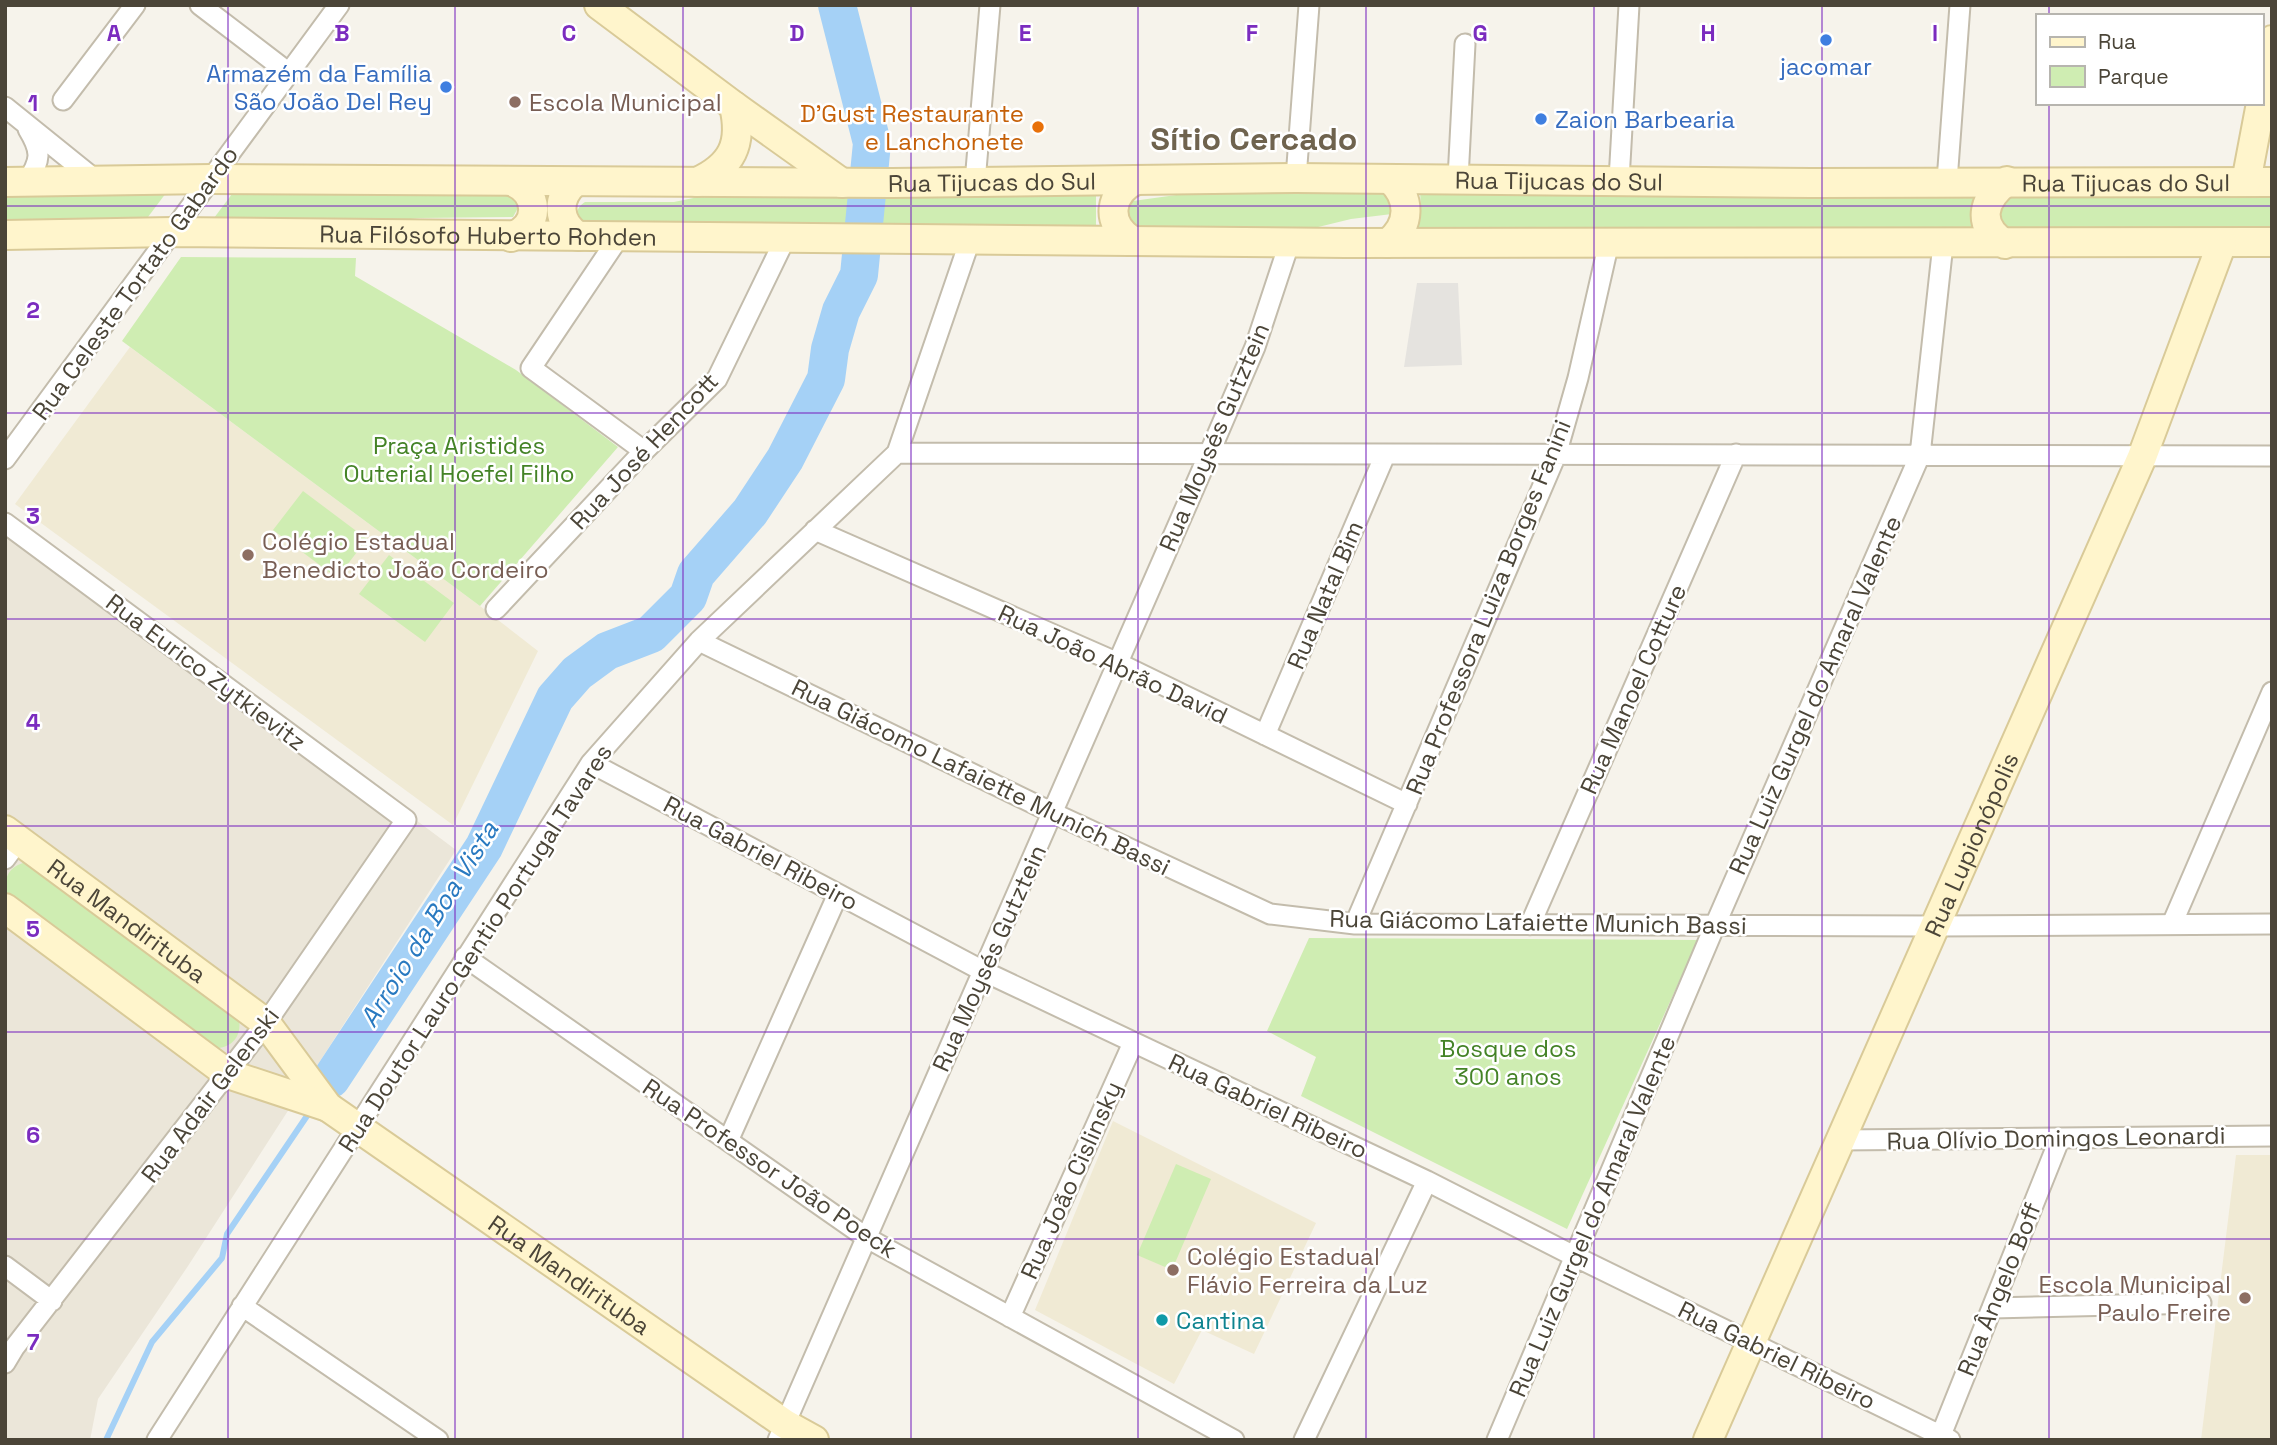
<svg xmlns="http://www.w3.org/2000/svg" width="2277" height="1445" font-family="'Space Grotesk',sans-serif">
<style>
.residential{fill:#ebe6d9}
.education{fill:#f0ead4}
.green{fill:#cfedb2}
.parking{fill:#e5e3df}
.lines{fill:none;stroke-linecap:round;stroke-linejoin:round}
.stream{stroke:#a5d1f6;stroke-width:6}
.river{stroke:#a5d1f6;stroke-width:38}
.street-casing{stroke:#c3bcac;stroke-width:23}
.secondary-casing{stroke:#d9ca98;stroke-width:32}
.street{stroke:#fff;stroke-width:19}
.secondary{stroke:#fff5cc;stroke-width:28}
.grid{fill:none;stroke:#7b2cbf;stroke-width:2;stroke-opacity:0.55}
.shop-dot{fill:#3f7fe0;stroke:#fff;stroke-width:2.5}
.education-dot{fill:#8d6e63;stroke:#fff;stroke-width:2.5}
.food-dot{fill:#e8710a;stroke:#fff;stroke-width:2.5}
.culture-dot{fill:#0f9aa8;stroke:#fff;stroke-width:2.5}
.labels{text-anchor:middle;dominant-baseline:central;stroke-width:5;stroke-linejoin:round;paint-order:stroke}
.shop-label{font-size:24px;fill:#366cbe;stroke:#fff}
.education-label{font-size:24px;fill:#785e54;stroke:#fff;text-anchor:start}
.food-label{font-size:24px;fill:#c56008;stroke:#fff;text-anchor:end}
.street-label{font-size:24px;fill:#4b4538;stroke:#fff}
.park-label{font-size:24px;fill:#448326;stroke:#fff}
.culture-label{font-size:24px;fill:#0d838f;stroke:#fff;text-anchor:start}
.water-label{font-size:26px;font-style:italic;fill:#2879c0;stroke:#fff}
.district-label{font-size:32px;font-weight:bold;fill:#6f634e;stroke:#fff}
.grid-label{font-size:23px;text-anchor:middle;font-weight:bold;fill:#7b2cbf;stroke:#fff;stroke-width:5;stroke-linejoin:round;paint-order:stroke}
</style>
<rect width="100%" height="100%" fill="#f6f3eb"/>
<!-- residential -->
<path class="residential" d="M5,512L456,850L188,1266L98,1399L90,1440H5Z"/>
<!-- education -->
<path class="education" d="M130,347L480,606L538,651L453,825L15,504Z
M1113,1121L1316,1223L1254,1354L1202,1330L1174,1384L1035,1310Z
M2236,1155H2272V1440H2201Z"/>
<!-- green -->
<path class="green" d="M1212,190L1392,193V214L1351,219L1306,230L1132,229L1125,209L1133,201Z
M1420,191L1975,193L1972,227L1410,229L1421,207Z
M1096,192V227L586,224C576,217 574,209 585,202H674L713,194Z
M5,193H166L145,221L5,222Z
M232,194L513,196L519,206L513,217L419,218L372,224L211,222Z
M2009,196L2272,197V229L2008,230L1999,220V208Z
M181,257L356,258L355,276L516,370L618,447L480,606L122,341Z
M303,491L367,539L337,578L273,530Z
M389,555L454,603L425,642L359,594Z
M27,862L239,1020C242,1038 230,1050 211,1048L8,897C1,880 9,865 27,862Z
M1309,938L1698,940L1567,1229L1301,1096L1316,1057L1267,1031Z
M1176,1164L1211,1179L1172,1270L1137,1255Z"/>
<!-- parking -->
<path class="parking" d="M1417,283H1458L1462,365L1404,367Z"/>
<g class="lines">
<!-- stream -->
<path class="stream" d="M106,1440L152,1342L222,1258L227,1234L311,1110"/>
<!-- river -->
<path class="river" d="M331,1079L484,847L555,698L577,673L607,651L651,634L688,597L696,574L750,512L785,459L826,379L830,349L841,311L859,275L872,143L837,5"/>
<!-- street casing -->
<g class="street-casing">
<path id="street" d="M200,5L289,73
M63,100L135,5
M5,107L98,182
M1296,178L1309,5
M1458,179L1465,44
M1619,180L1629,5
M1947,181L1960,5
M27,182C41,160 42,152 28,129
M975,182L990,5
M619,237L531,368L644,451
M897,453L2272,456
M5,459L339,5
M5,523L406,820L266,1023L14,1348L5,1363
M815,530L1118,663L1407,804
M496,609L644,451L717,379L786,237
M699,641L1053,813L1270,914L1355,924L1935,926L2272,924
M1265,735L1385,455
M591,763L983,971L1427,1181L1574,1256L1950,1440
M5,859L19,840
M1355,924L1556,455L1578,378L1609,242
M2172,924L2272,692
M1530,925L1736,454
M465,957L867,1238L1234,1440
M1840,1140L2272,1136
M728,1141L838,894
M5,1266L52,1301
M242,1306L438,1440
M1992,1308L2201,1303
M1010,1317L1133,1043
M157,1440L591,763L699,641L897,453L970,240
M778,1440L1209,454L1255,347L1290,241
M1304,1440L1427,1181
M1497,1440L1716,923L1920,455L1943,244
M1939,1440L2060,1138"/>
</g>
<!-- secondary casing -->
<g class="secondary-casing">
<g id="secondary">
<path d="M599,5L734,106L842,183"/>
<path d="M2261,99L2272,40"/>
<path d="M511,181C540,192 541,226 511,237"/>
<path id="s1" d="M5,182L211,179L892,183L1296,178L1812,183L2272,182"/>
<path d="M575,182C556,198 557,222 578,236"/>
<path d="M697,182C732,166 743,144 734,106"/>
<path d="M2246,182L2261,103"/>
<path id="s2" d="M5,235L172,232L1346,243L2272,242"/>
<path d="M1131,240C1105,223 1109,193 1136,180"/>
<path d="M1388,243C1411,225 1411,198 1390,179"/>
<path d="M2005,244C1976,225 1982,200 2007,181"/>
<path id="s3" d="M5,830L266,1023L328,1107L785,1424L814,1440"/>
<path d="M5,908L228,1074L328,1107"/>
<path id="s4" d="M1708,1440L2142,457L2222,243"/>
</g>
</g>
<!-- street -->
<use href="#street" class="street"/>
<!-- secondary -->
<use href="#secondary" class="secondary"/>
</g>
<!-- grid -->
<path class="grid" d="M228,5V1440M455,5V1440M683,5V1440M911,5V1440M1138,5V1440M1366,5V1440M1594,5V1440M1822,5V1440M2049,5V16M2049,103V1440M5,206H2272M5,413H2272M5,619H2272M5,826H2272M5,1032H2272M5,1239H2272"/>
<!-- markers -->
<g class="shop-dot">
<circle cx="1826" cy="40" r="7"/>
<circle cx="446" cy="87" r="7"/>
<circle cx="1541" cy="119" r="7"/>
</g>
<g class="education-dot">
<circle cx="515" cy="102" r="7"/>
<circle cx="248" cy="555" r="7"/>
<circle cx="1173" cy="1270" r="7"/>
<circle cx="2245" cy="1298" r="7"/>
</g>
<circle class="food-dot" cx="1038" cy="127" r="7"/>
<circle class="culture-dot" cx="1162" cy="1320" r="7"/>
<g class="labels">
<!-- shop labels -->
<g class="shop-label">
<text x="1826" y="66">jacomar</text>
<text x="432" y="73" text-anchor="end">Armazém da Família<tspan x="432" dy="28">São João Del Rey</tspan></text>
<text x="1555" y="119" text-anchor="start">Zaion Barbearia</text>
</g>
<!-- education labels -->
<g class="education-label">
<text x="529" y="102">Escola Municipal</text>
<text x="262" y="541">Colégio Estadual<tspan x="262" dy="28">Benedicto João Cordeiro</tspan></text>
<text x="1187" y="1256">Colégio Estadual<tspan x="1187" dy="28">Flávio Ferreira da Luz</tspan></text>
<text x="2231" y="1284" text-anchor="end">Escola Municipal<tspan x="2231" dy="28">Paulo Freire</tspan></text>
</g>
<!-- food labels -->
<g class="food-label">
<text x="1024" y="113">D'Gust Restaurante<tspan x="1024" dy="28">e Lanchonete</tspan></text>
</g>
<!-- street labels -->
<g class="street-label">
<text stroke="none"><textPath href="#s1" startOffset="1554">Rua Tijucas do Sul</textPath></text>
<text stroke="none"><textPath href="#s1" startOffset="987">Rua Tijucas do Sul</textPath></text>
<text stroke="none"><textPath href="#s1" startOffset="2121">Rua Tijucas do Sul</textPath></text>
<text stroke="none"><textPath href="#s2" startOffset="483">Rua Filósofo Huberto Rohden</textPath></text>
<text transform="translate(135 283) rotate(-54)">Rua Celeste Tortato Gabardo</text>
<text transform="translate(1214 437) rotate(-67)">Rua Moysés Gutztein</text>
<text transform="translate(644 451) rotate(-47)">Rua José Hencott</text>
<text transform="translate(1325 595) rotate(-67)">Rua Natal Bim</text>
<text transform="translate(1488 607) rotate(-68)">Rua Professora Luiza Borges Fanini</text>
<text transform="translate(1113 664) rotate(25)">Rua João Abrão David</text>
<text transform="translate(206 672) rotate(37)">Rua Eurico Zytkievitz</text>
<text transform="translate(1633 689) rotate(-66)">Rua Manoel Cotture</text>
<text transform="translate(1815 695) rotate(-66)">Rua Luiz Gurgel do Amaral Valente</text>
<text transform="translate(981 777) rotate(26)">Rua Giácomo Lafaiette Munich Bassi</text>
<text stroke="none"><textPath href="#s4" startOffset="651">Rua Lupionópolis</textPath></text>
<text transform="translate(761 853) rotate(28)">Rua Gabriel Ribeiro</text>
<text stroke="none"><textPath href="#s3" startOffset="152">Rua Mandirituba</textPath></text>
<text transform="translate(1538 922) rotate(1)">Rua Giácomo Lafaiette Munich Bassi</text>
<text transform="translate(475 948) rotate(-57)">Rua Doutor Lauro Gentio Portugal Tavares</text>
<text transform="translate(989 958) rotate(-66)">Rua Moysés Gutztein</text>
<text transform="translate(210 1095) rotate(-53)">Rua Adair Gelenski</text>
<text transform="translate(1268 1106) rotate(25)">Rua Gabriel Ribeiro</text>
<text transform="translate(2056 1138) rotate(-1)">Rua Olívio Domingos Leonardi</text>
<text transform="translate(770 1168) rotate(34)">Rua Professor João Poeck</text>
<text transform="translate(1071 1180) rotate(-66)">Rua João Cislinsky</text>
<text transform="translate(1592 1216) rotate(-67)">Rua Luiz Gurgel do Amaral Valente</text>
<text stroke="none"><textPath href="#s3" startOffset="723">Rua Mandirituba</textPath></text>
<text transform="translate(1999 1289) rotate(-68)">Rua Ângelo Boff</text>
<text transform="translate(1777 1355) rotate(26)">Rua Gabriel Ribeiro</text>
</g>
<!-- park labels -->
<g class="park-label">
<text x="459" y="445">Praça Aristides<tspan x="459" dy="28">Outerial Hoefel Filho</tspan></text>
<text x="1508" y="1048">Bosque dos<tspan x="1508" dy="28">300 anos</tspan></text>
</g>
<!-- culture labels -->
<g class="culture-label">
<text x="1176" y="1320">Cantina</text>
</g>
<!-- water labels -->
<g class="water-label">
<text transform="translate(429 924) rotate(-58)">Arroio da Boa Vista</text>
</g>
<!-- district labels -->
<g class="district-label">
<text x="1254" y="139">Sítio Cercado</text>
</g>
</g>
<g class="grid-label">
<text x="114" y="41">A</text>
<text x="342" y="41">B</text>
<text x="569" y="41">C</text>
<text x="797" y="41">D</text>
<text x="1025" y="41">E</text>
<text x="1252" y="41">F</text>
<text x="1480" y="41">G</text>
<text x="1708" y="41">H</text>
<text x="1935" y="41">I</text>
<text x="33" y="111">1</text>
<text x="33" y="318">2</text>
<text x="33" y="524">3</text>
<text x="33" y="730">4</text>
<text x="33" y="937">5</text>
<text x="33" y="1143">6</text>
<text x="33" y="1350">7</text>
</g>
<!-- border -->
<rect width="2277" height="1445" fill="none" stroke="#4b4538" stroke-width="14"/>
<!-- legend -->
<rect x="2036" y="14" width="228" height="91" fill="#ffffff" stroke="#b7b5af" stroke-width="2"/>
<rect x="2050" y="37" width="35" height="10" fill="#fff5cc" stroke="#b7b5af" stroke-width="2"/>
<text x="2098" y="49" font-size="21" fill="#4b4538">Rua</text>
<rect x="2050" y="66" width="35" height="21" fill="#cfedb2" stroke="#b7b5af" stroke-width="2"/>
<text x="2098" y="84" font-size="21" fill="#4b4538">Parque</text>
</svg>
